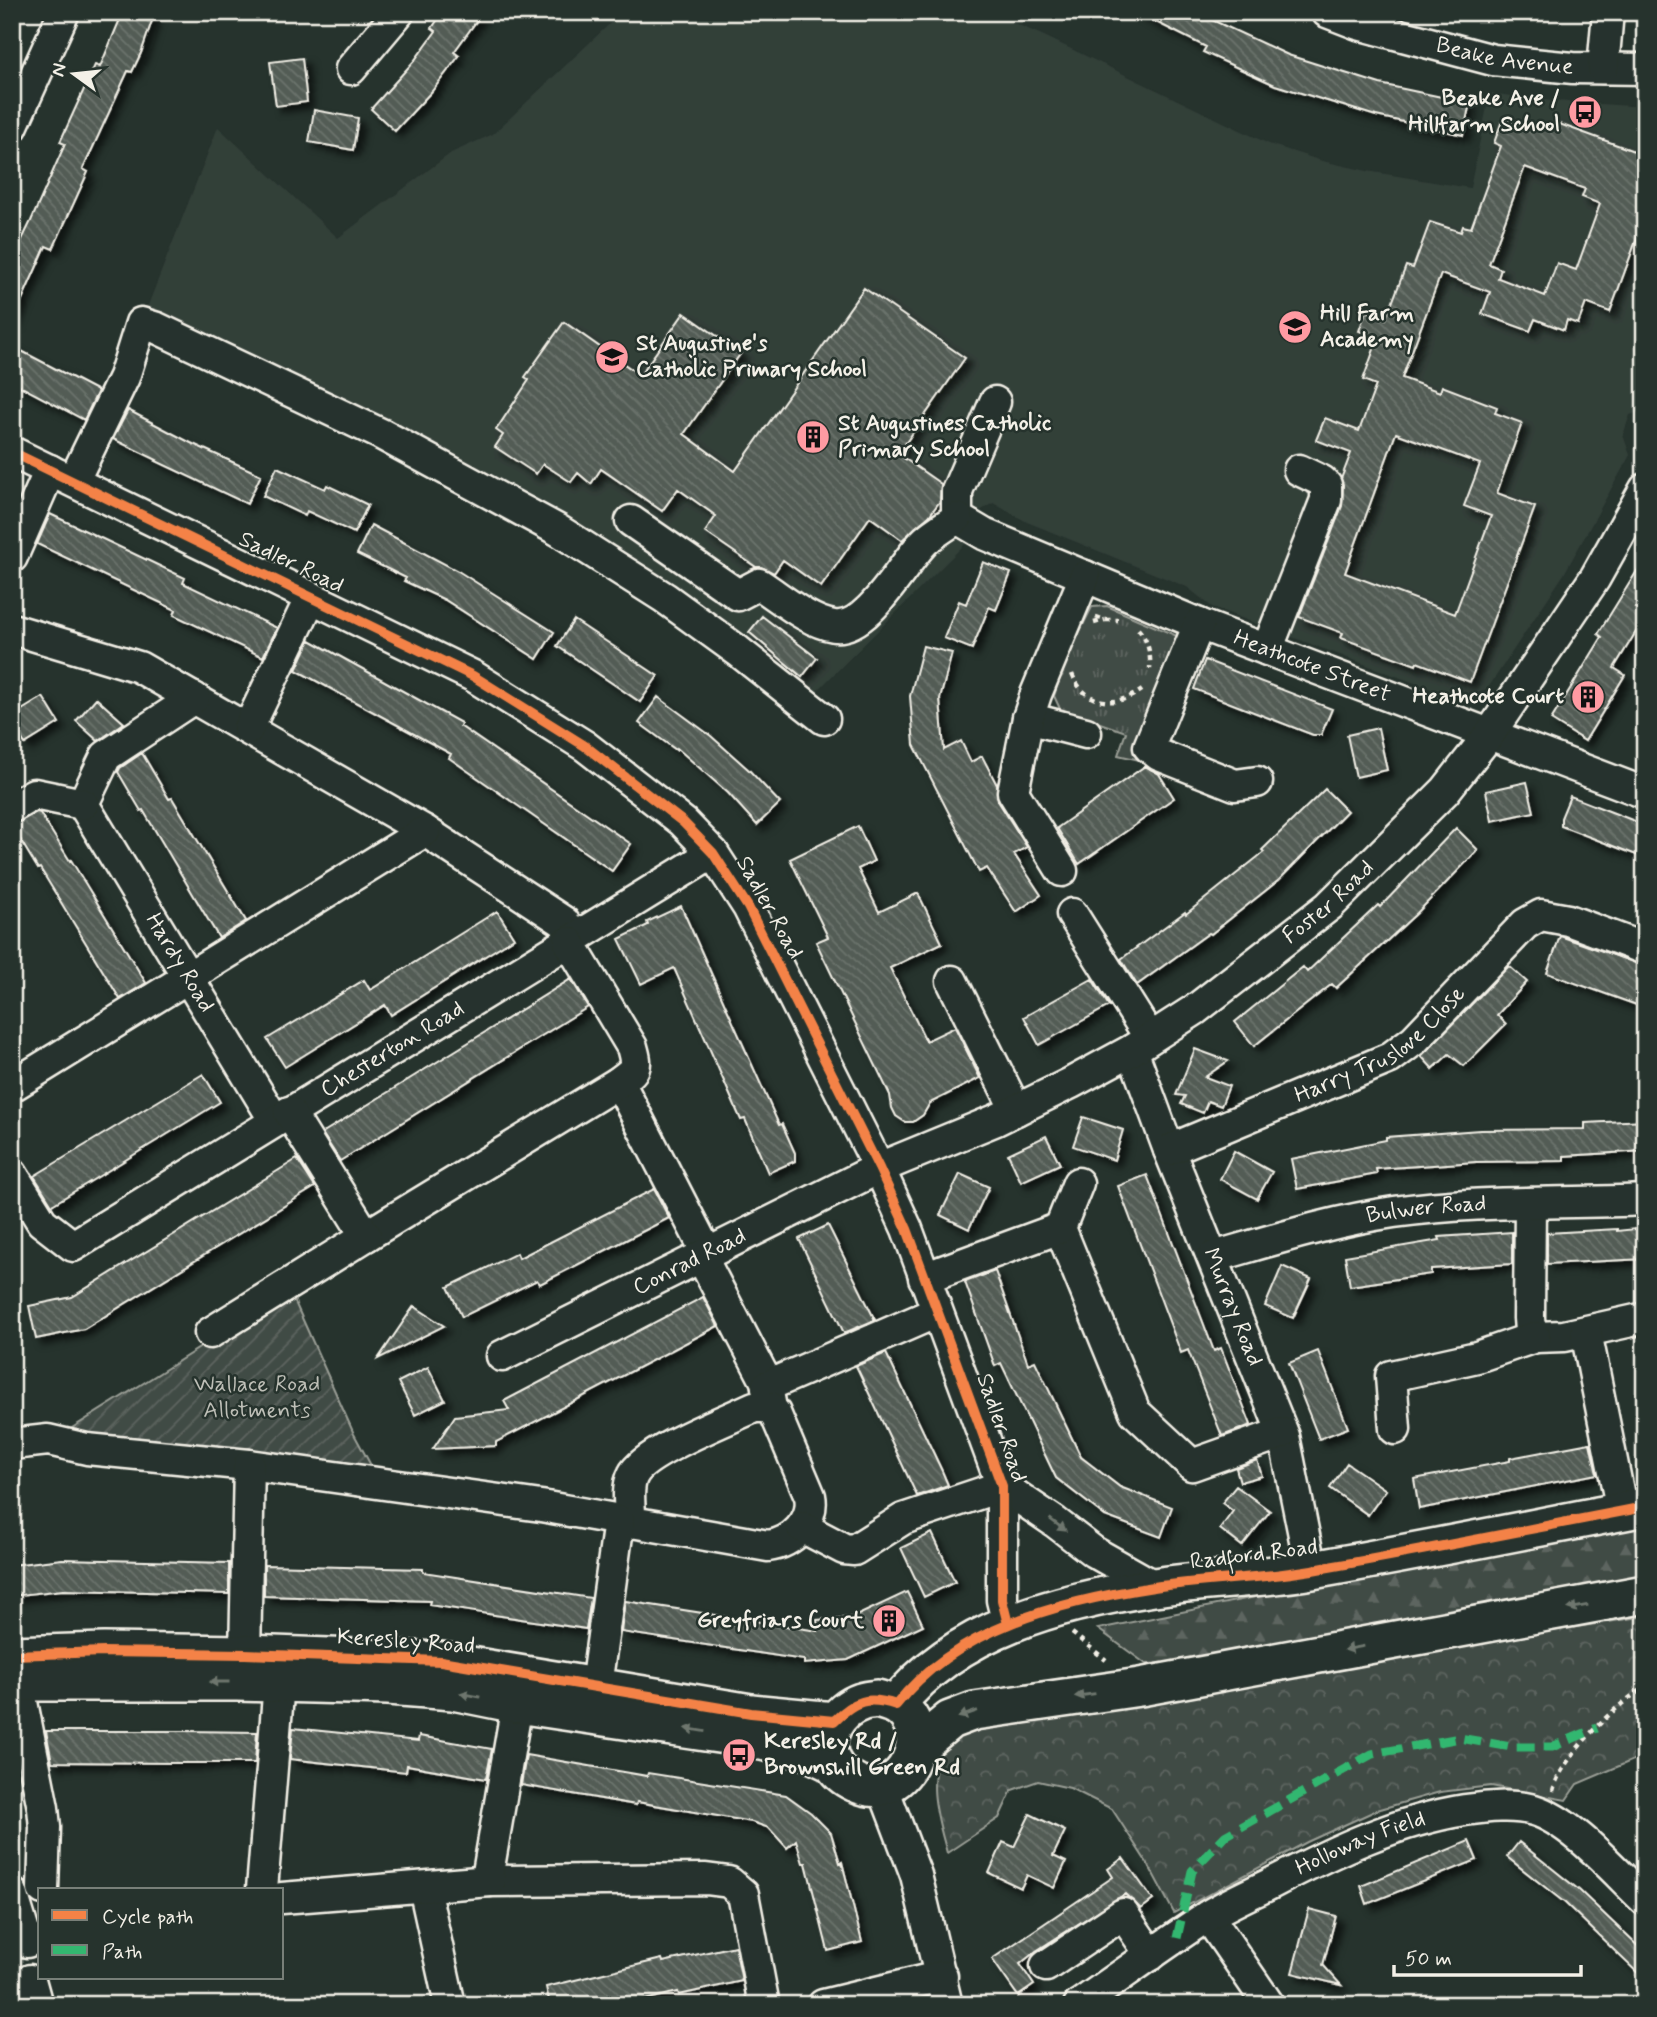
<svg xmlns="http://www.w3.org/2000/svg" width="1657" height="2017" font-family="Mynerve,sans-serif">
<style>
.built{fill:#333f39}
.grass{fill:url(#grass-tufts);stroke:#9a9e96;stroke-width:2}
.forest{fill:url(#forest-firs);stroke:#9a9e96;stroke-width:2}
.park{fill:url(#park-crowns);stroke:#9a9e96;stroke-width:2}
.garden{fill:url(#garden-furrows);stroke:#9a9e96;stroke-width:2}
.building{fill:url(#building-back-hatch);stroke:#f4f1e8;stroke-width:2;fill-rule:evenodd;filter:url(#shadow)}
.lines{fill:none;stroke-linecap:round;stroke-linejoin:round}
.minor-casing{stroke:#f4f1e8;stroke-width:35}
.major-casing{stroke:#f4f1e8;stroke-width:42}
.path{stroke:#f4f1e8;stroke-width:4.5;stroke-dasharray:5 5;stroke-linecap:butt}
.minor{stroke:#26332d;stroke-width:30}
.major{stroke:#26332d;stroke-width:37}
.quiet{stroke:#33b770;stroke-width:9;stroke-dasharray:18 9;stroke-linecap:butt}
.cycleway-casing{stroke:#26332d;stroke-width:15}
.cycleway{stroke:#f48246;stroke-width:10}
.oneway{fill:#6e766e}
.labels{text-anchor:middle;dominant-baseline:central;stroke-width:5;stroke-linejoin:round;paint-order:stroke}
.street-label{font-size:23px;fill:#f4f1e8;stroke:#26332d}
.poi-label{font-size:23px;font-weight:bold;fill:#f4f1e8;stroke:#26332d;text-anchor:start}
.park-label{font-size:23px;fill:#bebfb7;stroke:#26332d}
</style>
<defs>
<pattern id="grass-tufts" width="24" height="20" patternUnits="userSpaceOnUse" patternTransform="scale(1.75)"><rect width="24" height="20" fill="#414b45"/><path d="M3 7l-1-3M5 7V3M7 7l1-3M15 17l-1-3M17 17v-4M19 17l1-3" fill="none" stroke="#5d6560"/></pattern>
<pattern id="forest-firs" width="22" height="20" patternUnits="userSpaceOnUse" patternTransform="scale(1.75)"><rect width="22" height="20" fill="#414b45"/><path d="M5 1l3.5 6h-7zM16 11l3.5 6h-7z" fill="#5d6560"/></pattern>
<pattern id="park-crowns" width="20" height="18" patternUnits="userSpaceOnUse" patternTransform="scale(1.75)"><rect width="20" height="18" fill="#414b45"/><path d="M2 6a3 3 0 1 1 6 0M12 15a3 3 0 1 1 6 0" fill="none" stroke="#5d6560"/></pattern>
<pattern id="garden-furrows" width="10" height="10" patternUnits="userSpaceOnUse" patternTransform="scale(1.75)"><rect width="10" height="10" fill="#414b45"/><path d="M-1 1l2-2M0 10L10 0M9 11l2-2" fill="none" stroke="#5d6560"/></pattern>
<pattern id="building-back-hatch" width="6" height="6" patternUnits="userSpaceOnUse" patternTransform="scale(1.75)"><rect width="6" height="6" fill="#525c55"/><path d="M-1 5l2 2M0 0l6 6M5-1l2 2" fill="none" stroke="#6c746d"/></pattern>
<filter id="shadow"><feDropShadow dx="6" dy="6" stdDeviation="3.5" flood-color="#0009"/></filter>
</defs>
<rect width="100%" height="100%" fill="#26332d"/>
<filter id="ink" filterUnits="userSpaceOnUse"><feTurbulence type="fractalNoise" baseFrequency=".0143" numOctaves="2"/><feDisplacementMap in="SourceGraphic" scale="14" xChannelSelector="R" yChannelSelector="G"/><feConvolveMatrix kernelMatrix="1 2 1 2 8 2 1 2 1" color-interpolation-filters="sRGB"/></filter>
<g filter="url(#ink)">
<!-- built -->
<path class="built" d="M622,12H988L1042,35L1269,144L1322,161L1367,171L1470,188L1490,93L1541,100L1645,107V410L1630,415L1623,435L1630,455L1564,574L1488,688L1472,698L1460,700L1212,607L1187,587L1027,522L993,503L977,513L965,544L811,697L732,639L145,313L218,127L338,238L451,153L493,134Z"/>
<!-- grass -->
<path class="grass" d="M1107,606L1191,642L1144,761L1118,755L1126,732L1060,709L1054,696L1066,659L1092,607Z"/>
<!-- forest -->
<path class="forest" d="M1645,1524V1584L1231,1660L1146,1664L1098,1629L1388,1570Z"/>
<!-- park -->
<path class="park" d="M1645,1616V1755L1577,1784L1566,1800L1491,1786L1440,1792L1377,1810L1307,1842L1174,1913L1149,1866L1112,1809L1070,1788L1038,1781L1012,1790L999,1818L947,1853C938,1819 924,1778 945,1745C950,1736 968,1729 977,1724Z"/>
<!-- garden -->
<path class="garden" d="M290,1291L354,1434L381,1484L61,1435Z"/>
<!-- building -->
<path class="building" d="M123,12H155L141,53L132,72L128,71L83,169L88,172L53,249L46,246L12,322V248L17,250L31,221L65,144L60,142L95,65L100,67Z
M443,12H483L454,52L459,56L432,91L395,131L371,109L414,61L436,31L432,28Z
M1136,12H1195L1288,55L1380,84L1470,103L1463,135L1376,116L1275,85L1203,52L1206,47Z
M302,58L307,102L276,106L270,62Z
M314,110L358,118L353,150L309,142Z
M1503,118L1536,130L1539,122L1552,127L1554,122L1645,155V216L1610,312L1586,303L1578,324L1567,320L1564,330L1535,319L1530,331L1482,314L1490,292L1441,274L1402,378L1440,392L1442,386L1497,407L1495,413L1522,423L1497,493L1535,507L1470,682L1417,662L1416,665L1341,638L1343,633L1299,617L1342,506L1343,485L1341,479L1351,453L1316,440L1325,418L1359,431L1376,385L1363,380L1378,338L1359,331L1366,311L1386,319L1406,266L1413,268L1430,222L1461,232L1463,226L1471,228L1501,146L1494,143ZM1525,167L1585,189L1582,197L1600,204L1576,270L1557,263L1545,296L1498,278L1501,269L1489,264ZM1396,433L1480,464L1464,506L1491,516L1455,614L1345,573Z
M864,288L965,358L898,454L941,484L940,501L929,516L902,540L870,517L821,587L783,560L774,573L761,567H756L705,532L716,516L678,489L662,511L601,469L591,484L578,473L571,482L543,464L536,474L495,447L503,435L496,430L529,380L525,377L564,322L640,375L684,313L741,353L684,434L735,471Z
M12,346L98,391L84,420L12,382Z
M128,410L191,443L261,475L247,504L156,461L157,460L113,439Z
M277,467L325,489L327,485L368,505L354,533L307,511L305,516L263,496Z
M50,514L185,578L183,583L277,628L263,657L174,615L176,610L37,544Z
M371,525L458,571L554,632L537,659L445,600L404,581L406,578L357,554Z
M1645,558V617L1614,668L1625,675L1585,741L1551,720L1602,637L1598,634Z
M983,562L1011,573L996,610L989,607L972,649L944,638L959,601L966,604Z
M762,616L817,658L802,677L749,632Z
M574,620L658,676L640,702L557,646Z
M310,640L461,723L460,726L631,844L612,871L449,758L451,754L296,670Z
M923,646L952,653L940,699L944,750L961,741L971,762L982,756L997,785L998,801L1027,847L1014,854L1041,895L1016,912L987,868L979,872L914,745L910,696Z
M1205,660L1332,709L1321,735H1313L1194,689Z
M43,697L59,723L25,744L12,723V716Z
M658,697L711,736L749,770L780,803L757,825L728,793L677,748L676,750L639,723Z
M96,698L124,723L98,741L76,721Z
M1378,728L1387,770L1356,777L1347,735Z
M142,753L169,799L172,798L246,921L219,938L143,810L141,811L118,772L120,768Z
M1145,766L1159,774L1174,798L1079,864L1057,828Z
M1527,782L1534,812L1492,821L1486,791Z
M1325,789L1347,811L1279,880L1211,934L1209,933L1137,985L1121,959L1185,912L1186,914L1264,852L1262,850Z
M1570,796L1645,825V843L1639,856L1561,826V818Z
M37,812L40,813L70,861L71,860L146,983L120,999L40,868L38,869L12,826Z
M858,826L874,861L858,869L879,912L918,893L942,943L890,968L926,1041L955,1027L980,1078L930,1103L923,1115L913,1122H905L896,1116L892,1108L890,1095L816,942L828,937L790,859Z
M1456,828L1478,850L1417,913L1336,988L1332,984L1254,1046L1235,1022L1303,967L1307,972L1378,905L1380,907Z
M681,906L779,1125L782,1124L795,1153V1161L768,1173L745,1119L741,1120L674,968L641,984L619,939L648,925L647,922Z
M497,911L514,938L391,1015L385,1005L285,1067L267,1039L364,980L370,990Z
M1560,936L1645,966V1008L1547,973Z
M1509,966L1527,982L1497,1015L1506,1024L1464,1066L1449,1054L1433,1069L1421,1056Z
M571,979L588,1007L340,1161L322,1133Z
M1092,979L1109,1006L1039,1045L1024,1017Z
M1195,1049L1228,1061L1205,1077L1229,1086L1221,1106L1208,1101L1203,1113L1181,1104L1185,1096L1176,1095Z
M203,1074L220,1102L52,1205L34,1176Z
M1083,1117L1123,1130L1114,1160L1073,1146Z
M1645,1120V1151L1564,1156V1161L1476,1162L1376,1169L1377,1174L1297,1189L1291,1159L1386,1140V1137L1480,1130L1585,1129V1123Z
M1046,1136L1060,1164L1021,1182L1008,1154Z
M1234,1151L1272,1172L1257,1199L1220,1179Z
M297,1159L315,1187L84,1329L36,1339L29,1306L72,1297Z
M960,1174L989,1187L969,1229L940,1215Z
M1147,1175L1214,1351L1221,1348L1251,1425L1222,1436L1188,1350L1181,1353L1118,1186Z
M654,1189L669,1218L540,1284L537,1280L462,1317L448,1287L517,1253L519,1258Z
M828,1225L875,1320L844,1333L799,1239Z
M1645,1228V1259L1547,1264V1233L1617,1229V1231Z
M1512,1232V1264L1431,1269V1274L1350,1286L1345,1256L1440,1240L1439,1237Z
M1282,1266L1311,1279L1293,1318L1265,1306Z
M995,1271L1028,1364L1035,1361L1081,1457L1120,1487L1172,1507L1161,1537L1105,1516L1056,1478L1001,1363L995,1366L965,1282Z
M703,1297L718,1326L496,1442V1446L433,1449L455,1416L509,1410L504,1401Z
M414,1306L444,1326L378,1359Z
M1318,1351L1348,1428L1319,1439L1289,1363Z
M886,1353L942,1471L948,1485L917,1496L859,1372L856,1366Z
M428,1367L445,1400L415,1415L398,1382Z
M1590,1443L1597,1474L1419,1509L1414,1479L1510,1461V1458Z
M1257,1460L1262,1476L1240,1482L1236,1468Z
M1347,1463L1386,1490L1368,1515L1330,1488Z
M1236,1486L1270,1511L1242,1546L1220,1529L1233,1511L1222,1503Z
M932,1533L955,1582L924,1597L901,1548Z
M62,1559L229,1563V1594L63,1590L12,1596V1565Z
M264,1565L423,1569V1572L591,1598L586,1629L429,1605L430,1601L264,1596Z
M907,1592L923,1625L848,1660L804,1664V1660L621,1632L625,1601L818,1631L817,1620L854,1617Z
M293,1728L418,1741L419,1736L492,1749L486,1779L407,1765L406,1772L290,1759Z
M46,1731H184L257,1732L255,1763H177L52,1762Z
M526,1755L647,1776L648,1773L786,1795L811,1813L831,1833L840,1863L842,1862L862,1942L828,1951L806,1863H803L796,1840L787,1848L769,1828L752,1822L637,1802L636,1805L521,1785Z
M1030,1814L1065,1831L1053,1856L1066,1862L1054,1888L1027,1875L1021,1888L989,1873L1003,1842L1014,1847Z
M1469,1841L1477,1860L1367,1904L1361,1886Z
M1519,1842L1579,1890L1645,1953V1980L1565,1903L1507,1857Z
M1123,1858L1153,1900L1141,1909L1125,1894L1036,1951L1020,1964L1034,1985L1018,1996L992,1959L1113,1877L1108,1869Z
M1309,1909L1336,1916L1323,1965L1341,1985L1292,1973Z
M735,1946L742,1981L679,1995L678,1992L624,2005H550L546,1987L662,1959L663,1962Z"/>
<g class="lines">
<!-- minor casing -->
<g class="minor-casing">
<g id="minor">
<path id="s1" d="M1327,12L1358,24L1493,60L1573,68L1645,69"/>
<path d="M1603,68L1608,12"/>
<path d="M351,69L399,12"/>
<path d="M12,127L64,12"/>
<path id="s2" d="M995,402L957,491V518L984,534L1199,624L1645,793"/>
<path d="M12,452L473,676L585,746L683,822L713,853L748,907L879,1168L907,1229L1002,1486V1600L1008,1624"/>
<path d="M74,480L124,377L141,323L157,328L381,434L558,530L665,598L738,651L824,719"/>
<path d="M631,521L738,595L759,584C781,598 808,622 834,626C869,631 904,560 926,540C935,532 947,525 957,518"/>
<path d="M12,557L50,470"/>
<path d="M1199,624L1149,747L1159,755L1235,785L1257,782"/>
<path d="M12,629L139,667L425,831L564,922L573,939"/>
<path d="M1267,650L1326,500V485L1322,481L1299,470"/>
<path d="M1028,718L1086,733"/>
<path d="M248,729L311,597"/>
<path id="s3" d="M83,804L275,1121"/>
<path d="M83,804L106,756L194,698"/>
<path d="M12,807L34,794L83,804"/>
<path d="M1062,871L1013,792L1028,718L1036,694L1085,576"/>
<path d="M1072,914L1150,1038"/>
<path d="M952,981L1016,1110"/>
<path id="s4" d="M1132,1050L1169,1150L1284,1436L1311,1570"/>
<path d="M619,1082L707,1253"/>
<path d="M12,1086L425,831"/>
<path id="s5" d="M1169,1150L1390,1058L1414,1040L1525,924L1541,915L1568,920L1645,949"/>
<path id="s6" d="M12,1174L42,1222L73,1246L713,853"/>
<path d="M1530,1203L1529,1318L1530,1331L1535,1337L1564,1336L1645,1318"/>
<path d="M1060,1228L1135,1412L1192,1465L1282,1433"/>
<path d="M366,1236L619,1082C636,1069 638,1068 632,1047L569,942"/>
<path d="M701,1256L766,1381L770,1403"/>
<path id="s7" d="M1213,1257C1273,1240 1332,1221 1394,1212C1477,1200 1561,1204 1645,1200"/>
<path d="M924,1278L1060,1228L1078,1183"/>
<path d="M1586,1332L1622,1511"/>
<path d="M210,1333L366,1236L289,1112"/>
<path id="s8" d="M502,1356L879,1168L996,1120L1071,1083L1132,1050L1196,1009L1329,906L1445,791L1489,735L1595,578L1645,489"/>
<path d="M767,1386L937,1312"/>
<path d="M1395,1429L1391,1376L1477,1357L1535,1337"/>
<path d="M12,1444L48,1440L87,1449L249,1465L541,1506L768,1546C792,1543 815,1521 810,1496L775,1413L770,1407H754C727,1420 645,1451 633,1475C626,1488 630,1509 631,1523"/>
<path d="M802,1527L844,1549L854,1550L903,1519L1002,1486L1055,1522L1094,1552L1156,1587"/>
<path d="M245,1654L249,1465"/>
<path d="M18,1682L43,1808L45,1827L43,1889"/>
<path d="M596,1686L619,1521"/>
<path d="M883,1788L916,1875L947,2005"/>
<path d="M490,1881L706,1879L729,1882L743,1894L764,2005"/>
<path d="M424,1887L450,2005"/>
<path d="M262,1889L279,1683"/>
<path d="M12,1893L27,1942"/>
<path d="M282,1898L490,1881L488,1873L517,1704"/>
<path d="M1208,1916L1269,2005"/>
<path d="M1046,1966L1123,1914L1151,1955"/>
<path d="M30,1980L37,2005"/>
<path d="M823,2005L942,1976"/>
<path id="s9" d="M1079,2005C1121,1976 1163,1945 1206,1917C1227,1904 1250,1894 1272,1883C1334,1851 1396,1821 1465,1810C1487,1807 1512,1804 1534,1810C1573,1822 1615,1872 1645,1900"/>
</g>
</g>
<!-- major casing -->
<g class="major-casing">
<path id="major" d="M12,1655L104,1652L245,1654L441,1661L751,1713L834,1721
M12,1682H237L388,1686L453,1691L517,1704L752,1739L807,1751L832,1763
M877,1699C883,1701 891,1703 897,1706C938,1731 903,1806 856,1783C847,1779 837,1772 832,1762C820,1738 837,1710 861,1702C865,1700 872,1700 877,1699Z
M896,1705C956,1628 1062,1601 1154,1587C1206,1579 1260,1579 1312,1570C1423,1551 1534,1528 1645,1507
M915,1749L950,1720L974,1711L1140,1687L1645,1594"/>
</g>
<!-- path -->
<path class="path" d="M1096,617L1105,620H1118
M1094,623L1105,620
M1138,629C1148,640 1151,654 1150,669
M1072,674C1085,706 1116,708 1142,690
M1072,1633L1106,1660
M1553,1791C1560,1759 1616,1703 1645,1688"/>
<!-- minor -->
<use href="#minor" class="minor"/>
<!-- major -->
<use href="#major" class="major"/>
<!-- quiet -->
<path class="quiet" d="M1177,1938L1192,1871L1225,1836L1372,1754L1460,1738L1511,1747H1552L1597,1728"/>
<!-- cycleway casing -->
<g class="cycleway-casing">
<path id="cycleway" d="M12,452L473,676L585,746L683,822L713,853L748,907L879,1168L907,1229L1002,1486V1600L1008,1624
M12,1655L104,1652L245,1654L441,1661L751,1713L834,1721C855,1700 868,1696 896,1705C956,1628 1062,1601 1154,1587C1206,1579 1260,1579 1312,1570C1423,1551 1534,1528 1645,1507"/>
</g>
<!-- cycleway -->
<use href="#cycleway" class="cycleway"/>
</g>
<!-- one-way arrows -->
<defs><path id="oneway-solid" d="M-6-.8H1V-3.2L6.5 0L1 3.2V.8H-6Z" transform="scale(1.75)"/></defs>
<g class="oneway">
<use href="#oneway-solid" transform="translate(1058 1525) rotate(37)"/>
<use href="#oneway-solid" transform="translate(1578 1607) rotate(170)"/>
<use href="#oneway-solid" transform="translate(1354 1648) rotate(170)"/>
<use href="#oneway-solid" transform="translate(219 1682) rotate(-180)"/>
<use href="#oneway-solid" transform="translate(470 1695) rotate(-169)"/>
<use href="#oneway-solid" transform="translate(1085 1695) rotate(172)"/>
<use href="#oneway-solid" transform="translate(968 1714) rotate(161)"/>
<use href="#oneway-solid" transform="translate(695 1730) rotate(-171)"/>
</g>
</g>
<!-- icons -->
<defs>
<g id="bus-disc" transform="scale(1.75)"><circle r="9.5" fill="#ff9aa2" stroke="#26332d"/><path d="M-5-6H5V4H4V6H2V4H-2V6H-4V4H-5ZM-3.5-4V0h7V-4ZM-3.5 1.2v1.5H-2V1.2ZM2 1.2v1.5H3.5V1.2Z" fill="#111"/></g>
<g id="school-disc" transform="scale(1.75)"><circle r="9.5" fill="#ff9aa2" stroke="#26332d"/><path d="M0-5L7-2L0 1L-7-2ZM-4 1L0 2.5L4 1V4Q0 6-4 4Z" fill="#111"/></g>
<g id="building-disc" transform="scale(1.75)"><circle r="9.5" fill="#ff9aa2" stroke="#26332d"/><path d="M-4-6H4V6H1V3H-1V6H-4ZM-2.5-4.3h1.7v1.8h-1.7ZM.8-4.3h1.7v1.8H.8ZM-2.5-1h1.7V.8h-1.7ZM.8-1h1.7V.8H.8Z" fill="#111"/></g>
</defs>
<g fill-rule="evenodd">
<use href="#bus-disc" x="1585" y="112"/>
<use href="#school-disc" x="1295" y="327"/>
<use href="#school-disc" x="612" y="357"/>
<use href="#building-disc" x="813" y="437"/>
<use href="#building-disc" x="1588" y="697"/>
<use href="#building-disc" x="889" y="1621"/>
<use href="#bus-disc" x="739" y="1755"/>
</g>
<g class="labels">
<!-- street labels -->
<g class="street-label">
<text stroke="none"><textPath href="#s1" startOffset="184">Beake Avenue</textPath></text>
<text transform="translate(291 563) rotate(26)">Sadler Road</text>
<text stroke="none"><textPath href="#s2" startOffset="509">Heathcote Street</textPath></text>
<text stroke="none"><textPath href="#s8" startOffset="947">Foster Road</textPath></text>
<text transform="translate(769 908) rotate(61)">Sadler Road</text>
<text stroke="none"><textPath href="#s3" startOffset="186">Hardy Road</textPath></text>
<text stroke="none"><textPath href="#s5" startOffset="238">Harry Truslove Close</textPath></text>
<text stroke="none"><textPath href="#s6" startOffset="471">Chesterton Road</textPath></text>
<text stroke="none"><textPath href="#s7" startOffset="219">Bulwer Road</textPath></text>
<text stroke="none"><textPath href="#s8" startOffset="210">Conrad Road</textPath></text>
<text stroke="none"><textPath href="#s4" startOffset="276">Murray Road</textPath></text>
<text transform="translate(1001 1428) rotate(71)">Sadler Road</text>
<text transform="translate(1254 1555) rotate(-7)">Radford Road</text>
<text transform="translate(406 1642) rotate(4)">Keresley Road</text>
<text stroke="none"><textPath href="#s9" startOffset="326">Holloway Field</textPath></text>
</g>
<!-- poi labels -->
<g class="poi-label">
<text x="1560" y="99" text-anchor="end">Beake Ave /<tspan x="1560" dy="26">Hillfarm School</tspan></text>
<text x="1320" y="314">Hill Farm<tspan x="1320" dy="26">Academy</tspan></text>
<text x="636" y="344">St Augustine's<tspan x="636" dy="26">Catholic Primary School</tspan></text>
<text x="838" y="424">St Augustines Catholic<tspan x="838" dy="26">Primary School</tspan></text>
<text x="1564" y="697" text-anchor="end">Heathcote Court</text>
<text x="864" y="1621" text-anchor="end">Greyfriars Court</text>
<text x="764" y="1742">Keresley Rd /<tspan x="764" dy="26">Brownshill Green Rd</tspan></text>
</g>
<!-- park labels -->
<g class="park-label">
<text x="257" y="1385">Wallace Road<tspan x="257" dy="26">Allotments</tspan></text>
</g>
</g>
<!-- margin -->
<rect width="1657" height="2017" fill="none" stroke="#26332d" stroke-width="42"/>
<rect x="21" y="21" width="1615" height="1975" fill="none" stroke="#f4f1e8" stroke-width="2.5" filter="url(#ink)"/>
<!-- legend -->
<rect x="38" y="1888" width="245" height="91" fill="#26332d" stroke="#787f78" stroke-width="2"/>
<rect x="52" y="1910" width="35" height="10" fill="#f48246" stroke="#787f78" stroke-width="2"/>
<text x="102" y="1923" font-size="21" fill="#f4f1e8">Cycle path</text>
<rect x="52" y="1945" width="35" height="10" fill="#33b770" stroke="#787f78" stroke-width="2"/>
<text x="102" y="1958" font-size="21" fill="#f4f1e8">Path</text>
<!-- north arrow -->
<g transform="translate(74 74) rotate(285)" stroke="#26332d" stroke-width="5" paint-order="stroke">
<path d="M0-5L12 26L0 18L-12 26Z" fill="#f4f1e8"/>
<text y="-10" font-size="19" font-weight="bold" text-anchor="middle" fill="#f4f1e8">N</text>
</g>
<!-- scale -->
<path d="M1394 1965v10h187v-10" fill="none" stroke="#f4f1e8" stroke-width="3.5"/>
<text x="1405" y="1965" font-size="21" fill="#f4f1e8" stroke="#26332d" stroke-width="5" paint-order="stroke">50 m</text>
</svg>
